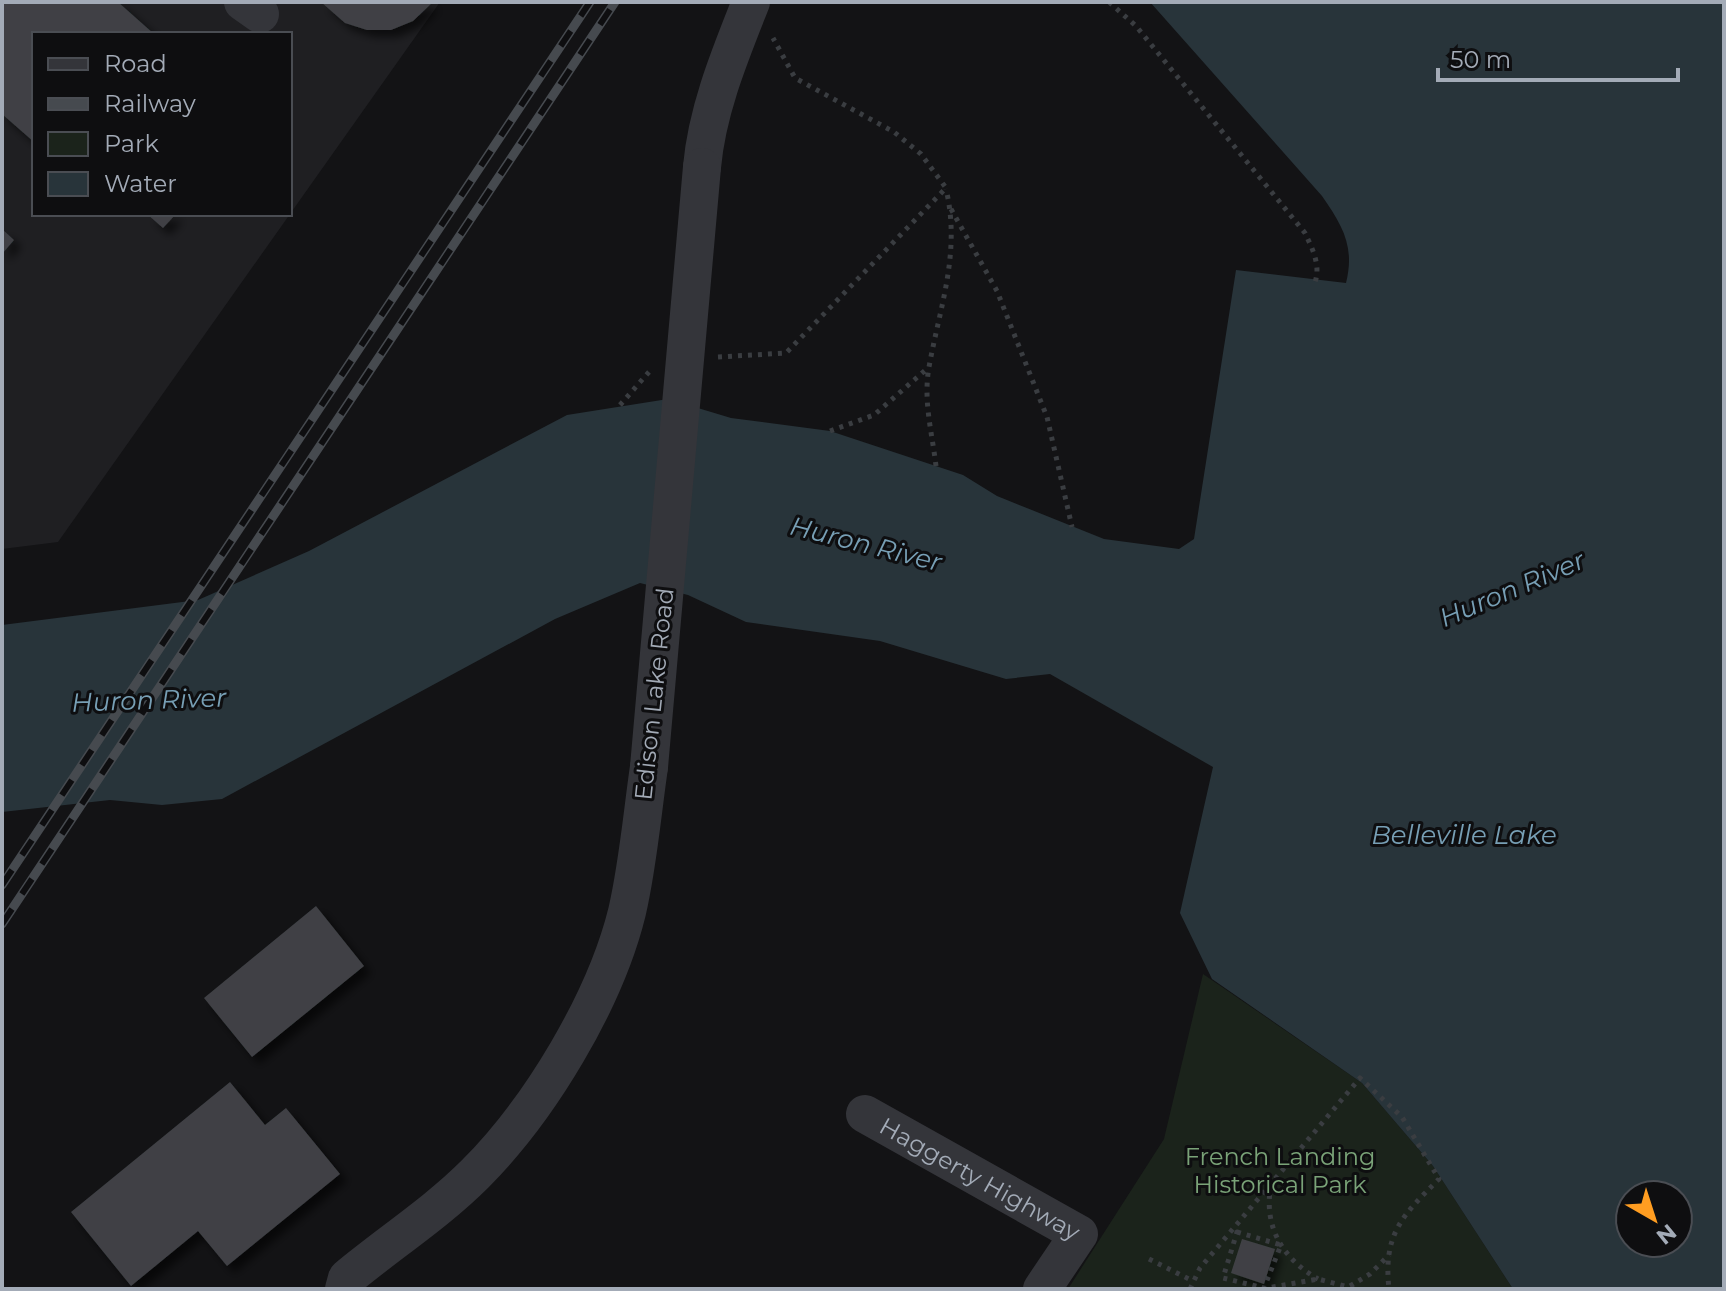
<svg xmlns="http://www.w3.org/2000/svg" width="1726" height="1291" font-family="Montserrat,sans-serif">
<style>
.built{fill:#1f1f22;fill-rule:evenodd}
.green{fill:#1b231b}
.water{fill:#28343a;fill-rule:evenodd}
.building{fill:#3f4145;filter:url(#shadow)}
.lines{fill:none;stroke-linecap:round;stroke-linejoin:round}
.path{stroke:#3a3d41;stroke-width:5;stroke-dasharray:4 6;stroke-linecap:butt}
.minor{stroke:#34353a;stroke-width:38}
.rail-casing{stroke:#464a4f;stroke-width:9}
.rail{stroke:#0e0e10;stroke-width:6;stroke-dasharray:18;stroke-linecap:butt}
.minor-bridge{stroke:#34353a;stroke-width:38}
.labels{text-anchor:middle;dominant-baseline:central;stroke-width:6;stroke-linejoin:round;paint-order:stroke}
.street-label{font-size:24px;fill:#a3abb7;stroke:#0e0e10}
.park-label{font-size:24px;fill:#7aa378;stroke:#0e0e10}
.water-label{font-size:26px;font-style:italic;fill:#779fb5;stroke:#0e0e10}
</style>
<defs>
<filter id="shadow"><feDropShadow dx="7" dy="7" stdDeviation="4" flood-color="#0009"/></filter>
</defs>
<rect width="100%" height="100%" fill="#131315"/>
<!-- built -->
<path class="built" d="M2,2H440L58,542L2,549ZM34,34H290V214H34Z"/>
<!-- green -->
<path class="green" d="M1203,974L1362,1083L1433,1166L1513,1289H1068L1164,1139Z"/>
<!-- water -->
<path class="water" d="M1150,2H1724V1289H1513L1433,1166L1362,1083L1212,979L1180,913L1213,767L1050,674L1006,679L880,641L746,622L688,595L640,583L555,619L222,799L162,805L110,800L2,812V625L198,600L309,551L567,415L668,399L731,418L830,431L963,475L997,496L1104,539L1179,549L1194,539L1236,270L1346,283C1355,247 1343,226 1322,196ZM1630,1195H1678V1243H1630Z"/>
<!-- building -->
<path class="building" d="M2,2H118L154,34H34V142L2,114Z
M321,2H433L413,21L391,30H367L345,23Z
M147,214H176L163,228Z
M2,229L14,240L2,254Z
M316,906L364,966L252,1057L204,998Z
M230,1082L265,1125L286,1108L340,1174L227,1266L198,1231L131,1286L71,1212Z
M1242,1239L1275,1249L1264,1284L1231,1273Z"/>
<g class="lines">
<!-- path -->
<path class="path" d="M1109,2L1136,26L1305,233C1312,248 1321,265 1315,282
M951,209L997,291L1047,417L1072,527
M718,357L786,353L946,188L921,154L894,132L795,78L773,38
M620,405L649,372
M830,431L874,415L929,367
M936,466C932,432 923,401 929,367C940,306 961,252 946,189
M1271,1185C1263,1227 1283,1259 1318,1279
M1237,1232L1281,1245L1264,1288L1223,1278Z
M1149,1259L1193,1281
M1350,1286L1370,1274L1389,1255
M1190,1289L1200,1268L1360,1078L1402,1117L1439,1179C1402,1216 1383,1234 1389,1289
M1262,1289L1318,1279L1356,1289"/>
<!-- minor -->
<g class="minor">
<path d="M243,2L260,14"/>
<path d="M702,167C707,110 730,55 751,2"/>
<path id="s1" d="M865,1114L1079,1234L1042,1289"/>
<path d="M344,1289L347,1278C389,1243 436,1213 475,1174C540,1109 605,1001 627,912C638,865 642,815 649,767"/>
</g>
<!-- rail casing -->
<g class="rail-casing">
<path id="rail" d="M2,885L590,2
M2,924L615,2"/>
</g>
<!-- rail -->
<use href="#rail" class="rail"/>
<!-- minor-bridge -->
<path class="minor-bridge" d="M649,767L702,167"/>
</g>
<g class="labels">
<!-- street labels -->
<g class="street-label">
<text transform="translate(654 694) rotate(-84)">Edison Lake Road</text>
<text stroke="none"><textPath href="#s1" startOffset="132">Haggerty Highway</textPath></text>
</g>
<!-- park labels -->
<g class="park-label">
<text x="1280" y="1156">French Landing<tspan x="1280" dy="28">Historical Park</tspan></text>
</g>
<!-- water labels -->
<g class="water-label">
<text transform="translate(866 544) rotate(14)">Huron River</text>
<text transform="translate(1512 589) rotate(-23)">Huron River</text>
<text transform="translate(149 700) rotate(-2)">Huron River</text>
<text x="1464" y="835">Belleville Lake</text>
</g>
</g>
<!-- border -->
<rect width="1726" height="1291" fill="none" stroke="#a3abb7" stroke-width="8"/>
<!-- legend -->
<rect x="32" y="32" width="260" height="184" fill="#0e0e10" stroke="#4a4d53" stroke-width="2"/>
<rect x="48" y="58" width="40" height="12" fill="#34353a" stroke="#4a4d53" stroke-width="2"/>
<text x="104" y="72" font-size="24" fill="#a3abb7">Road</text>
<rect x="48" y="98" width="40" height="12" fill="#464a4f" stroke="#4a4d53" stroke-width="2"/>
<text x="104" y="112" font-size="24" fill="#a3abb7">Railway</text>
<rect x="48" y="132" width="40" height="24" fill="#1b231b" stroke="#4a4d53" stroke-width="2"/>
<text x="104" y="152" font-size="24" fill="#a3abb7">Park</text>
<rect x="48" y="172" width="40" height="24" fill="#28343a" stroke="#4a4d53" stroke-width="2"/>
<text x="104" y="192" font-size="24" fill="#a3abb7">Water</text>
<!-- north arrow -->
<g transform="translate(1654 1219) rotate(141)"><circle r="38" fill="#0e0e10" stroke="#4a4d53" stroke-width="2"/>
<path d="M0-6L14 30L0 20L-14 30Z" fill="#ff9d21"/>
<text y="-12" font-size="22" font-weight="bold" text-anchor="middle" fill="#a3abb7">N</text>
</g>
<!-- scale -->
<path d="M1438 68v12h240v-12" fill="none" stroke="#a3abb7" stroke-width="4"/>
<text x="1450" y="68" font-size="24" fill="#a3abb7" stroke="#0e0e10" stroke-width="6" paint-order="stroke">50 m</text>
</svg>
